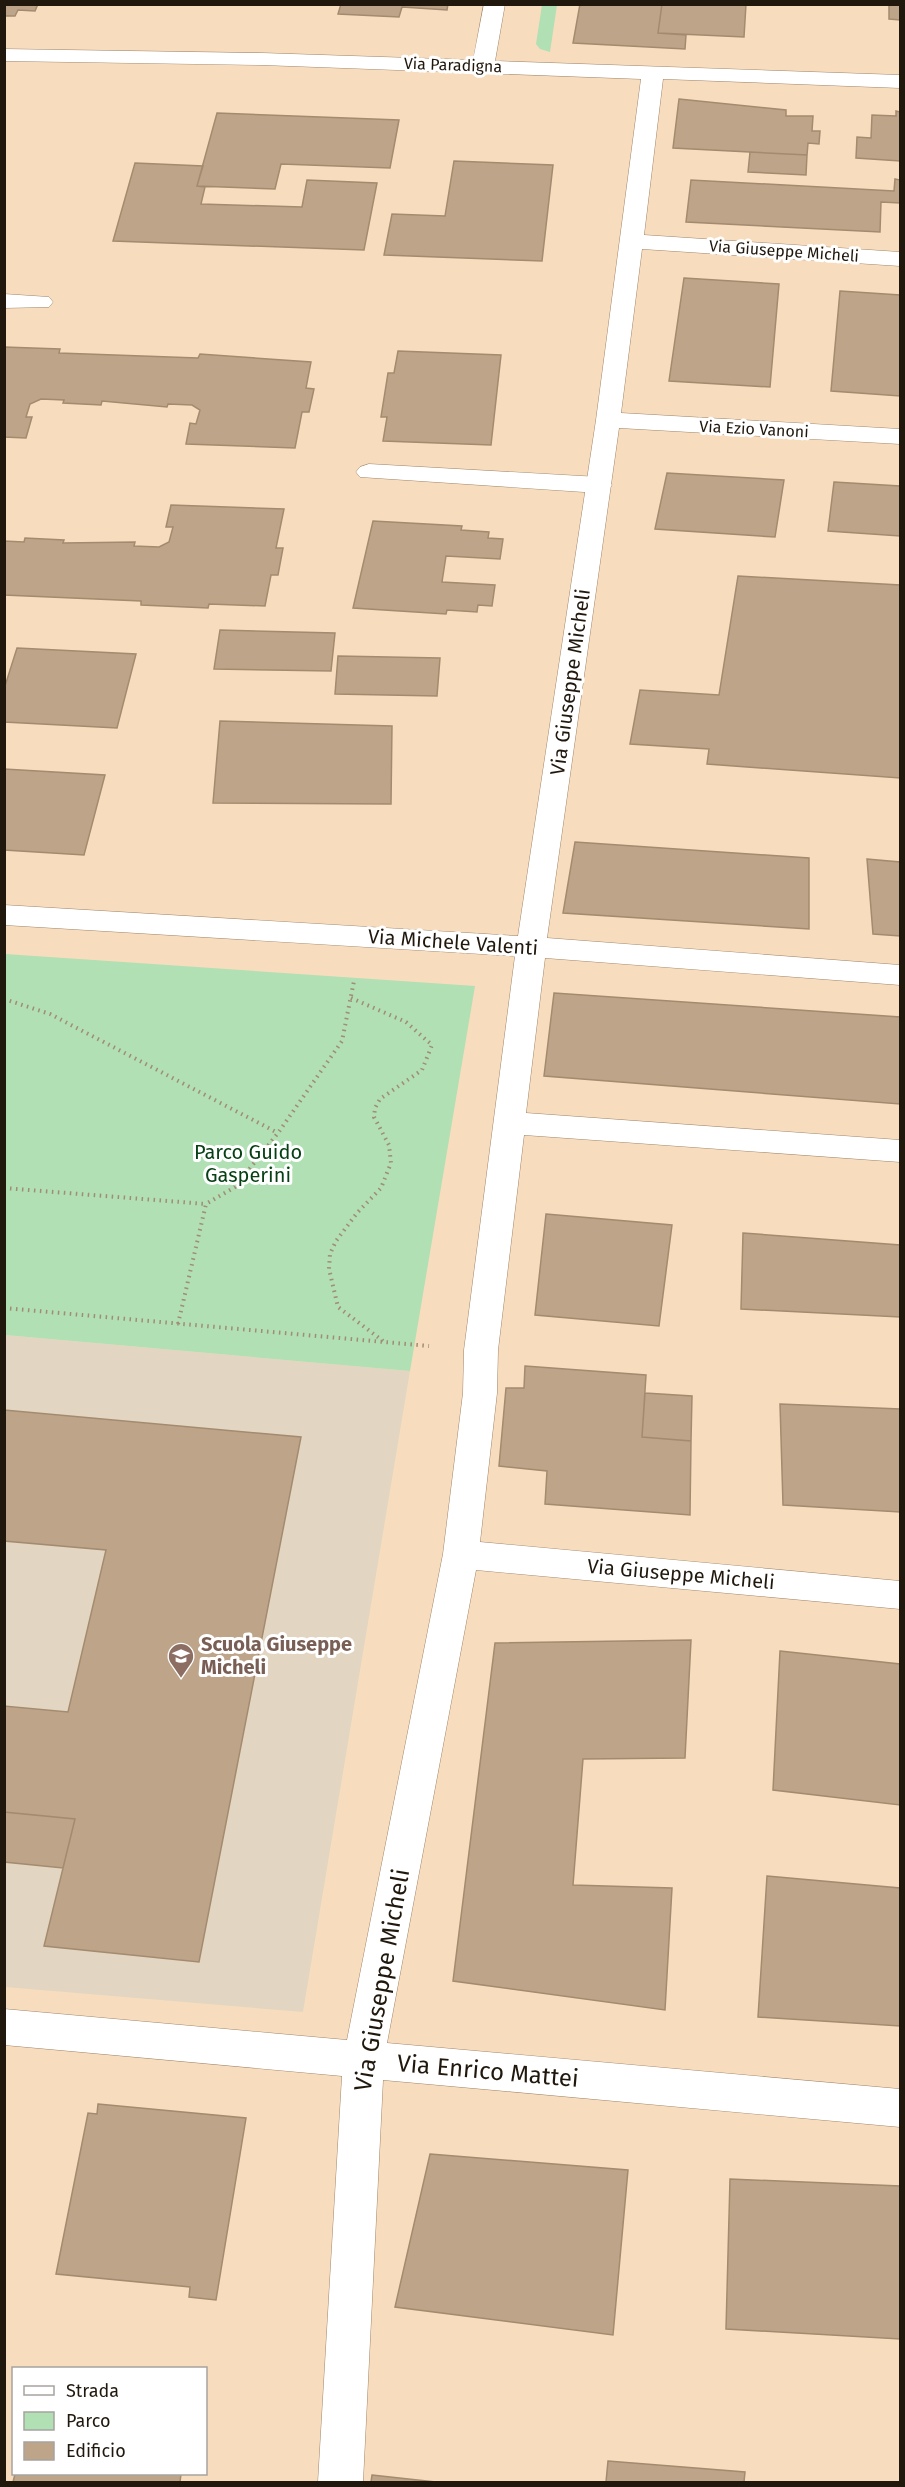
<svg xmlns="http://www.w3.org/2000/svg" width="905" height="2487" font-family="'Fira Sans',sans-serif">
<style>
.education{fill:#e2d6c2}
.green{fill:#b0e0b3}
.building{fill:#bea488;stroke:#a48b6f;stroke-width:1.5}
.lines{fill:none;stroke-linecap:round;stroke-linejoin:round}
.lane-casing{stroke:#9f866b;stroke-width:1}
.street-casing{stroke:#9f866b;stroke-width:1}
.path{stroke:#a18c76;stroke-width:4;stroke-dasharray:1.5 4.5;stroke-linecap:butt}
.lane{fill:#fff;fill-rule:evenodd}
.street{fill:#fff;fill-rule:evenodd}
.labels{text-anchor:middle;dominant-baseline:central;stroke-width:6;stroke-linejoin:round;paint-order:stroke}
.far-street-label{font-size:16px;fill:#21180d;stroke:#fff}
.street-label{font-size:20px;fill:#21180d;stroke:#fff}
.park-label{font-size:20px;fill:#074014;stroke:#fff}
.education-label{font-size:20px;font-weight:bold;fill:#785e54;stroke:#fff;text-anchor:start}
.near-street-label{font-size:24px;fill:#21180d;stroke:#fff}
</style>
<rect width="100%" height="100%" fill="#f8dcbe"/>
<!-- education -->
<path class="education" d="M4,1335L410,1371L303,2012L5,1987Z"/>
<!-- green -->
<path class="green" d="M542,5H557L550,52L540,49L536,44Z
M5,954L475,986L410,1371L5,1335Z"/>
<!-- building -->
<path class="building" d="M4,4H38L35,11L18,10L15,16H4Z
M341,4H448L447,10L402,7L399,17L338,14Z
M580,4H662L658,33L686,35L685,49L573,43Z
M662,4H746L744,37L658,33Z
M889,4H900V20L889,19Z
M679,99L786,110V116H813L812,131H820L819,144L808,143L807,155L673,148Z
M896,111L900,112V161L856,158L857,137L871,138L872,115L896,116Z
M217,113L399,120L390,168L281,164L275,189L197,186Z
M750,152L807,155L806,175L748,172Z
M454,161L553,165L542,261L384,255L392,214L445,216Z
M135,163L203,166L197,186L205,187L201,204L302,207L307,180L377,183L364,250L113,241Z
M895,179L900,180V203L881,202L880,232L686,222L691,180L894,191Z
M684,278L779,284L770,387L669,381Z
M840,291L900,295V396L831,391Z
M4,347L60,349L59,353L198,358L200,354L311,362L306,388L314,389L309,412H302L295,448L186,444L190,423L196,424L200,410L192,405L168,404L167,407L102,401L101,405L63,403L64,400L41,399L30,404L26,417H32L26,438L4,437Z
M398,351L501,355L491,445L383,441L387,417H381L388,373H394Z
M667,473L784,480L775,537L655,529Z
M834,482L900,486V536L828,531Z
M171,505L284,509L276,548H283L278,575H271L265,606L209,604L208,608L141,605V601L4,595V541L24,542L25,538L64,540L63,543L135,542L134,546L159,547L169,542L173,527H166Z
M373,521L462,526L461,530L489,532L488,538L503,539L500,559L446,556L442,582L495,585L492,606L478,605L477,612L447,610L446,614L353,608Z
M738,576L900,585V778L707,764L709,749L630,744L640,690L719,695Z
M220,630L335,633L331,671L214,669Z
M17,648L136,654L117,728L4,722V689Z
M338,656L440,658L437,696L335,694Z
M220,721L392,726L391,804L213,803Z
M4,769L105,775L84,855L4,850Z
M575,842L809,858V929L563,913Z
M867,859L900,862V936L873,934Z
M554,993L900,1017V1104L544,1076Z
M546,1214L672,1225L659,1326L535,1315Z
M743,1233L900,1245V1317L741,1309Z
M525,1366L646,1375L642,1437L691,1441L690,1515L545,1504L547,1471L499,1466L506,1388H524Z
M645,1393L692,1396L691,1441L642,1437Z
M780,1404L900,1409V1512L783,1505Z
M4,1410L301,1437L199,1962L44,1946L75,1819L4,1812V1706L68,1712L106,1550L4,1541Z
M691,1640L685,1758L583,1759L573,1885L672,1888L665,2010L453,1981L495,1643Z
M780,1651L900,1664V1805L773,1790Z
M4,1812L75,1819L63,1868L4,1862Z
M767,1876L900,1888V2026L758,2017Z
M98,2104L246,2118L216,2300L189,2297L190,2287L56,2274L88,2113L97,2114Z
M430,2154L628,2170L613,2335L395,2307Z
M730,2179L900,2186V2339L726,2329Z
M608,2461L745,2472L744,2482H606Z
M15,2474H181L180,2482H13Z
M372,2475L436,2482H371Z"/>
<g class="lines">
<!-- lane casing -->
<g class="lane-casing">
<path id="lane" d="M4,294L49,297L53,302L49,307L4,308Z
M369,464L599,477L608,480L612,485L608,490L599,493L360,477L356,472L360,467Z"/>
</g>
<!-- street casing -->
<g class="street-casing">
<path id="street" d="M484,4H505L495,61L900,75V88L663,79L644,235L900,252V266L642,249L621,413L900,429V444L619,428L547,938L900,965V985L545,958L526,1113L900,1140V1162L524,1135L498,1350L497,1393L480,1542L900,1581V1609L476,1570L387,2043L900,2089V2127L383,2080L363,2482H318L342,2076L4,2045V2009L347,2040L443,1554L463,1393L464,1350L515,956L4,925V905L518,936L596,420L641,79L262,65L4,61V49L262,53L473,60Z"/>
</g>
<!-- path -->
<path class="path" d="M351,998L406,1022L432,1045L422,1070L380,1099L375,1108L374,1117L389,1145L391,1163L381,1188L357,1213L336,1241L330,1254L329,1269L338,1307L383,1341
M4,999L50,1014L278,1133
M4,1188L206,1204
M4,1308L429,1346
M178,1324L206,1204L235,1187L278,1133L342,1041L354,981"/>
<!-- lane -->
<use href="#lane" class="lane"/>
<!-- street -->
<use href="#street" class="street"/>
</g>
<!-- icons -->
<defs>
<g id="school-pin" transform="scale(1.35)"><path d="M0 17L-7.5 6A9.5 9.5 0 1 1 7.5 6Z" fill="#8d6e63" stroke="#fff"/><path d="M0-5L7-2L0 1L-7-2ZM-4 1L0 2.5L4 1V4Q0 6-4 4Z" fill="#fff"/></g>
</defs>
<g fill-rule="evenodd">
<use href="#school-pin" x="181" y="1656"/>
</g>
<g class="labels">
<!-- far-street labels -->
<g class="far-street-label">
<text transform="translate(453 65) rotate(2)">Via Paradigna</text>
<text transform="translate(784 251) rotate(4)">Via Giuseppe Micheli</text>
<text transform="translate(754 429) rotate(3)">Via Ezio Vanoni</text>
</g>
<!-- street labels -->
<g class="street-label">
<text transform="translate(570 682) rotate(-82)">Via Giuseppe Micheli</text>
<text transform="translate(453 942) rotate(4)">Via Michele Valenti</text>
<text transform="translate(681 1574) rotate(5)">Via Giuseppe Micheli</text>
</g>
<!-- park labels -->
<g class="park-label">
<text x="248" y="1152">Parco Guido<tspan x="248" dy="23">Gasperini</tspan></text>
</g>
<!-- education labels -->
<g class="education-label">
<text x="201" y="1644">Scuola Giuseppe<tspan x="201" dy="23">Micheli</tspan></text>
</g>
<!-- near-street labels -->
<g class="near-street-label">
<text transform="translate(382 1980) rotate(-80)">Via Giuseppe Micheli</text>
<text transform="translate(488 2071) rotate(5)">Via Enrico Mattei</text>
</g>
</g>
<!-- border -->
<rect width="905" height="2487" fill="none" stroke="#21180d" stroke-width="12"/>
<!-- legend -->
<rect x="12" y="2367" width="195" height="108" fill="#ffffff" stroke="#a6a39e" stroke-width="1.5"/>
<rect x="24" y="2386" width="30" height="9" fill="#ffffff" stroke="#a6a39e" stroke-width="1.5"/>
<text x="66" y="2397" font-size="18" fill="#21180d">Strada</text>
<rect x="24" y="2412" width="30" height="18" fill="#b0e0b3" stroke="#a6a39e" stroke-width="1.5"/>
<text x="66" y="2427" font-size="18" fill="#21180d">Parco</text>
<rect x="24" y="2442" width="30" height="18" fill="#bea488" stroke="#a6a39e" stroke-width="1.5"/>
<text x="66" y="2457" font-size="18" fill="#21180d">Edificio</text>
</svg>
